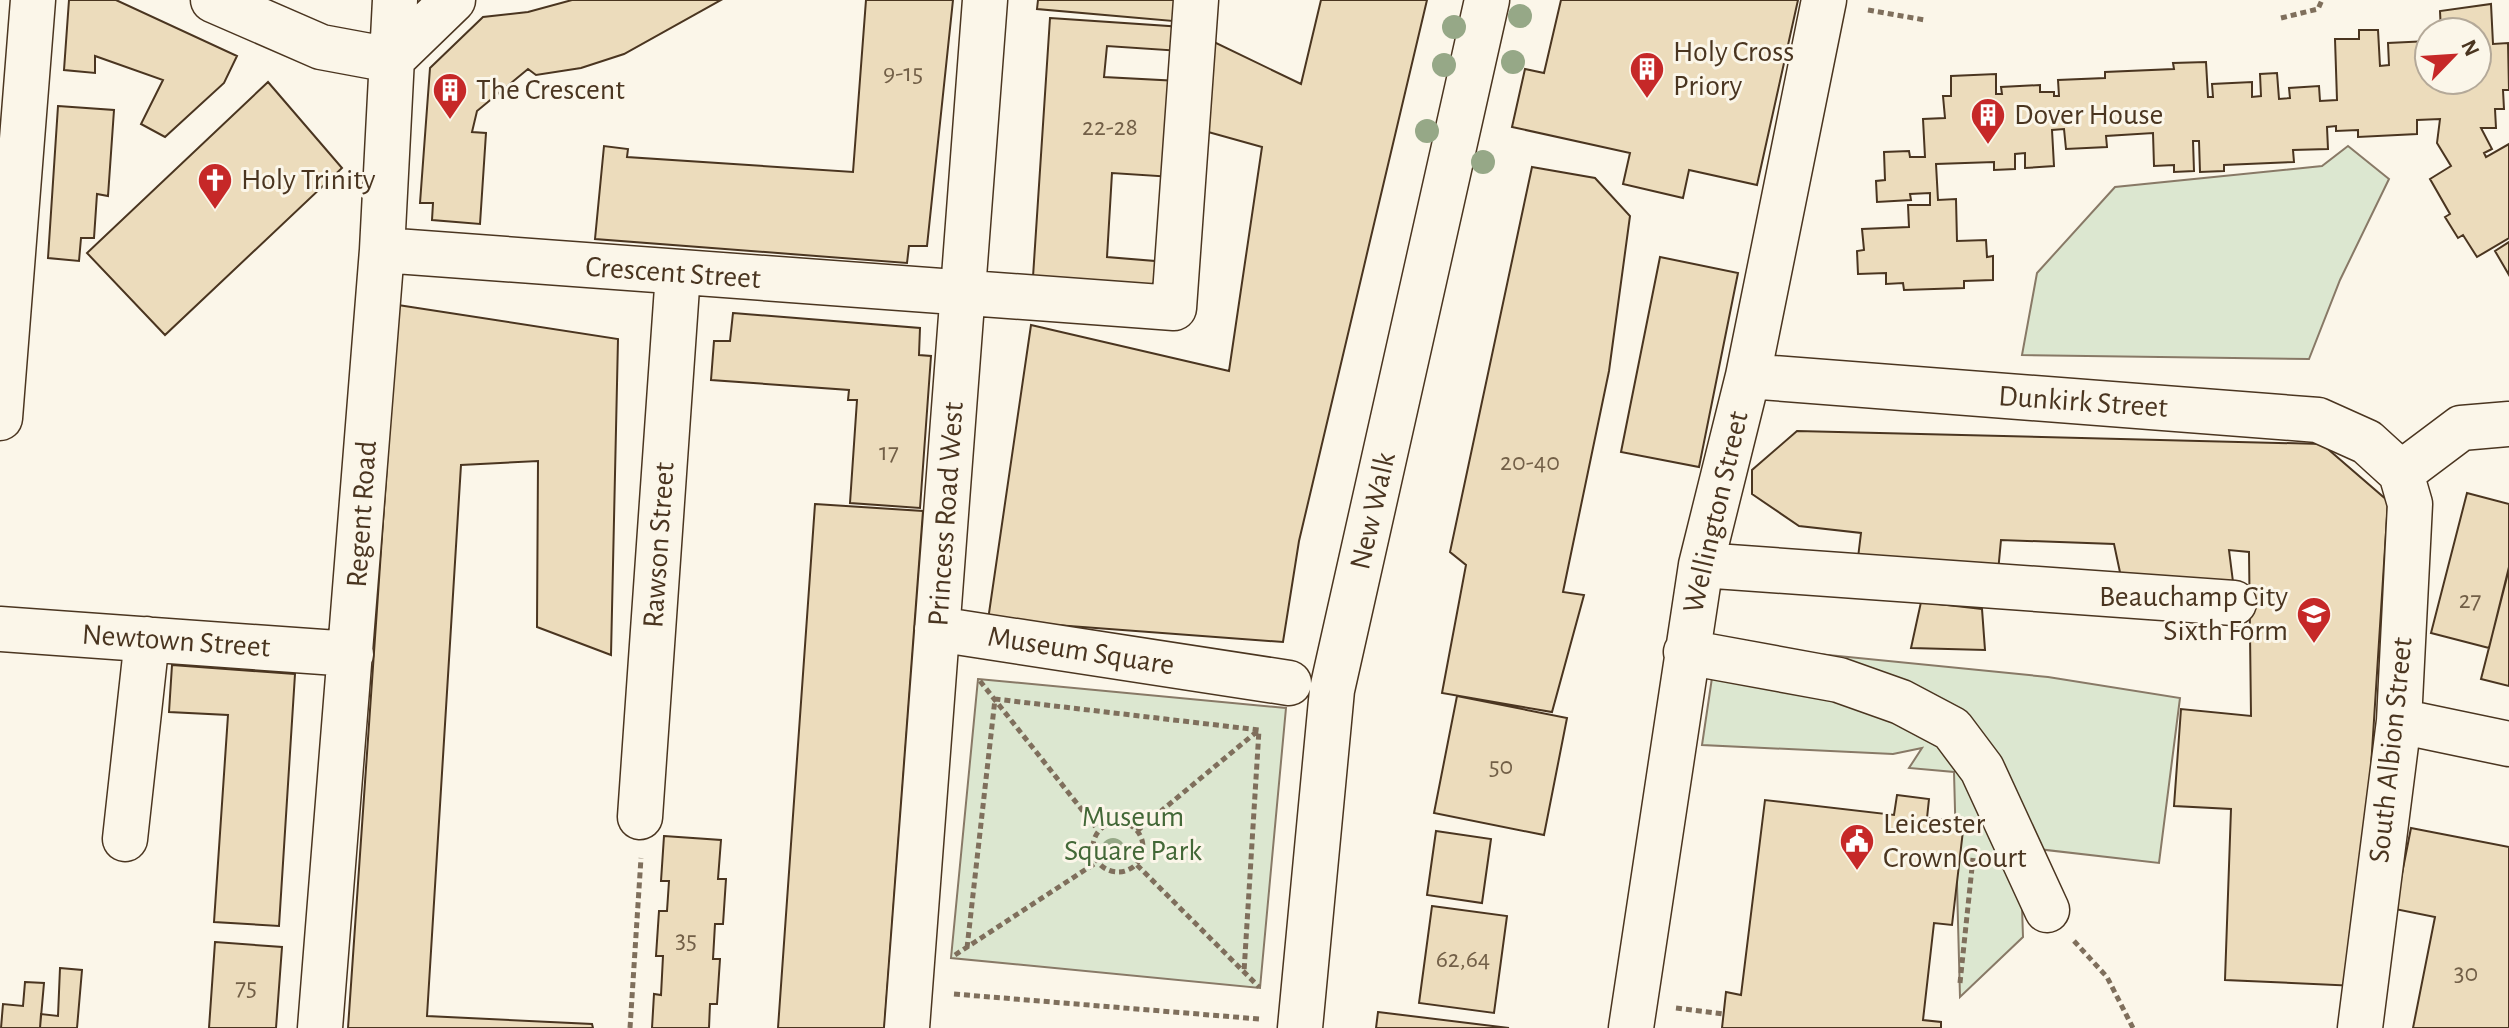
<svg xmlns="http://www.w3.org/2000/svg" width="2509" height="1028" font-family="'Alegreya Sans',sans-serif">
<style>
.green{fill:#dce7d0;stroke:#887966;stroke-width:2}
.building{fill:#ecdcbc;stroke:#4a3520;stroke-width:2}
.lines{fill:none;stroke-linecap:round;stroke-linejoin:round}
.minor-casing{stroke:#4a3520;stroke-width:47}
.path{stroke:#7f6f5c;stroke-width:5;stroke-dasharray:6 4;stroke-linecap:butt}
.minor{stroke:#fbf6e9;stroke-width:44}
.tree{fill:#96a887}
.labels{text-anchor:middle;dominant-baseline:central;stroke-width:6;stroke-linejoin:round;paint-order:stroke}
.number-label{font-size:26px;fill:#725f47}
.poi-label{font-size:30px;fill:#4a3520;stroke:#fbf6e9;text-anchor:start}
.street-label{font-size:30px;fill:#4a3520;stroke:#fbf6e9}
.park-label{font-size:30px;fill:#436837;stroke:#fbf6e9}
</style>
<rect width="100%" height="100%" fill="#fbf6e9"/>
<!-- green -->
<path class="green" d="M2348,146L2389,179L2340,280L2309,359L2022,355L2037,273L2115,187L2322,166Z
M1717,644L2048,677L2180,698L2159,863L2020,847L2023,937L1960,997L1954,772L1909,768L1922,748L1893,754L1702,745Z
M978,679L1286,708L1260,988L951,958Z"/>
<!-- building -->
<path class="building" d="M69,0H116L237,56L224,83L165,137L141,124L163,80L95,56V73L64,70Z
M572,0H721L624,54L581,68L536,75L528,69L477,111L472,132L486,133L480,224L432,220L433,203H420L430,68L483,17L528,12Z
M866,0H953L927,246H909L907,263L595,239L604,146L628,149L627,157L853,172Z
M1038,0H1185L1184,22L1037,9Z
M1321,0H1427L1299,541L1283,642L988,620L1031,325L1229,371L1262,147L1201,130L1212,41L1301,84Z
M1561,0H1798L1757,185L1689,170L1683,198L1623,184L1630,153L1512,127L1525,69L1544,73Z
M2491,4L2493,44L2508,43L2509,90H2503L2504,109H2495L2496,128H2481L2492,149L2484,153L2486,157L2509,144V238L2477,257L2463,235L2458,238L2445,217L2450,214L2430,179L2451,166L2437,143L2440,119L2417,120V134L2358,137V130L2336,131V126L2327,127L2328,149L2293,150L2294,162L2224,165V171L2200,172L2199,141H2193L2194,171L2174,172V165L2154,166L2153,133L2106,136L2107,147L2066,149L2064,129L2052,130L2054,166L2025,168V153L2015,154V169L1994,170V162L1936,164L1938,200L1956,199L1957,241L1986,240L1987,257L1993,256V280L1964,281V288L1904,290L1903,283L1886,284V273L1858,274L1857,251L1864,250L1862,229L1909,227L1908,205H1930V193L1910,194L1911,200L1877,202L1876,181L1885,180L1884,152L1909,151L1910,157H1925L1923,119L1945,118L1943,96H1951V76L1996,74V94H2002L2001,87L2040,85V92H2054V96H2059L2058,80L2105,78V72L2174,69L2173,63L2206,62L2208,97H2213L2212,84L2252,82V97L2261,96L2260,74L2277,73L2279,99L2290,98L2289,88L2319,86L2320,101L2337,100L2335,39H2359V30H2378L2380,66L2389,65L2388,43L2429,41V80H2477V32H2441L2440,11Z
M1050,18L1183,27L1181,51L1107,46L1104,77L1179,81L1173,177L1112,173L1107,257L1167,262L1164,301L1032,292Z
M268,82L342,168L165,335L87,253Z
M58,106L114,110L108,196L97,194L94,238H81L79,261L48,258Z
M1532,167L1595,178L1630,216L1609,371L1563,592L1584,595L1552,712L1442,693L1466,565L1450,552Z
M2509,242V275L2495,251Z
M1660,257L1738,273L1699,467L1621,452Z
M398,305L618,339L611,655L537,627L538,461L461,465L427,1016L592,1024L593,1028H348Z
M733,313L920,328L919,355L931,356L920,508L850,503L857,400H848L849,390L711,380L714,341H730Z
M1797,431L2322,444L2388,501L2357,986L2225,980L2231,809L2174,806L2181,709L2251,716L2249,552L2229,550L2233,582L2121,577L2114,544L2001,540L1998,572L1857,566L1861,533L1799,526L1752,494V470Z
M2467,493L2509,504V567L2489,648L2431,633Z
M815,504L923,511L884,1028H778Z
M2509,569V686L2481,679Z
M1921,602L1982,609L1985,650L1911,648Z
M172,665L295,674L279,926L214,922L228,715L169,712Z
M1457,696L1567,718L1544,835L1434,813Z
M1897,795L1929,799L1927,818L1964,822L1952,925L1934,923L1923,1020L1941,1022V1028H1722L1726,992L1741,995L1765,800L1894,815Z
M2411,828L2509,847V1028H2413L2435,917L2395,909Z
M1436,831L1491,839L1482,903L1427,895Z
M664,836L721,840L718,879H726L723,924H715L713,959H720L717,1004H710L709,1028H652L654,994L661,995L663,956H656L659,911H667L669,881H661Z
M1432,906L1507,916L1494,1013L1419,1003Z
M215,942L282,947L276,1028H209Z
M60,968L82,970L77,1028H40L41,1014L58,1016Z
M25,982L44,983L40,1028H1L3,1004L23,1006Z
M1378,1012L1509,1028H1376Z"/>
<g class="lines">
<!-- minor casing -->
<g class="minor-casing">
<path id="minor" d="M213,0L321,47L391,60L453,0
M382,250L1174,308L1196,0
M1748,376L2318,420L2367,442L2401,473
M0,418L33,0
M2401,473L2461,428L2509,424
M1701,565L2234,603
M0,629L351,654
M937,629L1289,683
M1686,652L1839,680L1901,702L1952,729L1982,769L2047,910
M2399,721L2509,744
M640,817L678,273
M125,839L147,639
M320,1028L382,250L395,0
M907,1028L985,0
M1300,1028L1332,690L1487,0
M1631,1028L1701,565L1748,376L1824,0
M2360,1028L2399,721L2410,504L2401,473"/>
</g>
<!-- path -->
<path class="path" d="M1868,10L1925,20
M2281,18L2318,9L2322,0
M980,681L1098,830
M1093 847a25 25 0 1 1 50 0a25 25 0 1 1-50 0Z
M1137,831L1260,729
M1137,865L1259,987
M2074,941L2107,977L2133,1028
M967,948L995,699L1259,730L1244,972
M955,955L1097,862
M1960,983L1973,858
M954,994L1259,1019
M1676,1008L1723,1014
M630,1028L641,858"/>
<!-- minor -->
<use href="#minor" class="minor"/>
</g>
<!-- trees -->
<g class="tree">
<circle cx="1520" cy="16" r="12"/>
<circle cx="1454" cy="27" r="12"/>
<circle cx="1513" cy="62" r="12"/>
<circle cx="1444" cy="65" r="12"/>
<circle cx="1427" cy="131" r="12"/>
<circle cx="1483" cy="162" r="12"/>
<circle cx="1113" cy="850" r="12"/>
</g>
<!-- icons -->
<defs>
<g id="building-pin" transform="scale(1.8)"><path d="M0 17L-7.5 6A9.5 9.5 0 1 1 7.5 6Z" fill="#c62828" stroke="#fbf6e9"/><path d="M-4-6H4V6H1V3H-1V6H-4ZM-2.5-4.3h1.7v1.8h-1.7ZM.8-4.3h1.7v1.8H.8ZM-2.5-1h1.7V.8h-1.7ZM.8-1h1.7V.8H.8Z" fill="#fff"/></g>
<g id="church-pin" transform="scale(1.8)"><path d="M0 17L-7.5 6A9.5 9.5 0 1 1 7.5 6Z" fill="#c62828" stroke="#fbf6e9"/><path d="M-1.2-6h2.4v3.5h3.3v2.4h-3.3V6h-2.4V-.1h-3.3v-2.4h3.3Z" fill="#fff"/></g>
<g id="university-pin" transform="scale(1.8)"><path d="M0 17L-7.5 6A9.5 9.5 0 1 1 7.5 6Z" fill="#c62828" stroke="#fbf6e9"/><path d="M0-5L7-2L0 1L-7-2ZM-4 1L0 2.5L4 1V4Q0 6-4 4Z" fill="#fff"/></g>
<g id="civic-pin" transform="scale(1.8)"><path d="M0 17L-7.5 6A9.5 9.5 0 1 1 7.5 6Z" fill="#c62828" stroke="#fbf6e9"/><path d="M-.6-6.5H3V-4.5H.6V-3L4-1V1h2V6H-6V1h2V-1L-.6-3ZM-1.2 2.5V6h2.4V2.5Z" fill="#fff"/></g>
</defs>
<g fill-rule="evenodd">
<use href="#building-pin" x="1647" y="69"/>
<use href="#building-pin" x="450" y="90"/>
<use href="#building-pin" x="1988" y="115"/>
<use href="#church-pin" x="215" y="180"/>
<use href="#university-pin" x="2314" y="614"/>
<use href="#civic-pin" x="1857" y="841"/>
</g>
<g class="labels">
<!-- number labels -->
<g class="number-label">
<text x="903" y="73">9-15</text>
<text x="1110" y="127">22-28</text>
<text x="889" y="452">17</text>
<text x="1530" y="462">20-40</text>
<text x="2470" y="600">27</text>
<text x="1501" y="766">50</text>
<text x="686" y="940">35</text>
<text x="1463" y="959">62,64</text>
<text x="2466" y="973">30</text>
<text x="246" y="987">75</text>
</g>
<!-- poi labels -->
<g class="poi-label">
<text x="1673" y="52">Holy Cross<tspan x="1673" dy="34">Priory</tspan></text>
<text x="476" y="90">The Crescent</text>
<text x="2014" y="115">Dover House</text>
<text x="241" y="180">Holy Trinity</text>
<text x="2288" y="597" text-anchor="end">Beauchamp City<tspan x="2288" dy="34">Sixth Form</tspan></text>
<text x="1883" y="824">Leicester<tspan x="1883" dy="34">Crown Court</tspan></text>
</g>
<!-- street labels -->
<g class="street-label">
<text transform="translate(673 273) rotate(4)">Crescent Street</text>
<text transform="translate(2083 402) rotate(4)">Dunkirk Street</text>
<text transform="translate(1373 511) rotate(-77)">New Walk</text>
<text transform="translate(1716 512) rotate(-77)">Wellington Street</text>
<text transform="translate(362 514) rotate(-86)">Regent Road</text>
<text transform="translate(946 514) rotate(-86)">Princess Road West</text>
<text transform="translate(659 545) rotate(-86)">Rawson Street</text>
<text transform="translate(176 641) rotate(4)">Newtown Street</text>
<text transform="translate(1081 651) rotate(9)">Museum Square</text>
<text transform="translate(2391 750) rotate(-84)">South Albion Street</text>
</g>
<!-- park labels -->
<g class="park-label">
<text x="1133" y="817">Museum<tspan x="1133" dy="34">Square Park</tspan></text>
</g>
</g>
<!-- north arrow -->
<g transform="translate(2453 56) rotate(65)"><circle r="38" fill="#fbf6e9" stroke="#b4a999" stroke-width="2"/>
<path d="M0-6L14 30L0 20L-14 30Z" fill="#c62828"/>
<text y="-12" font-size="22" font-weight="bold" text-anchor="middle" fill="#4a3520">N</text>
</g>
</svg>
